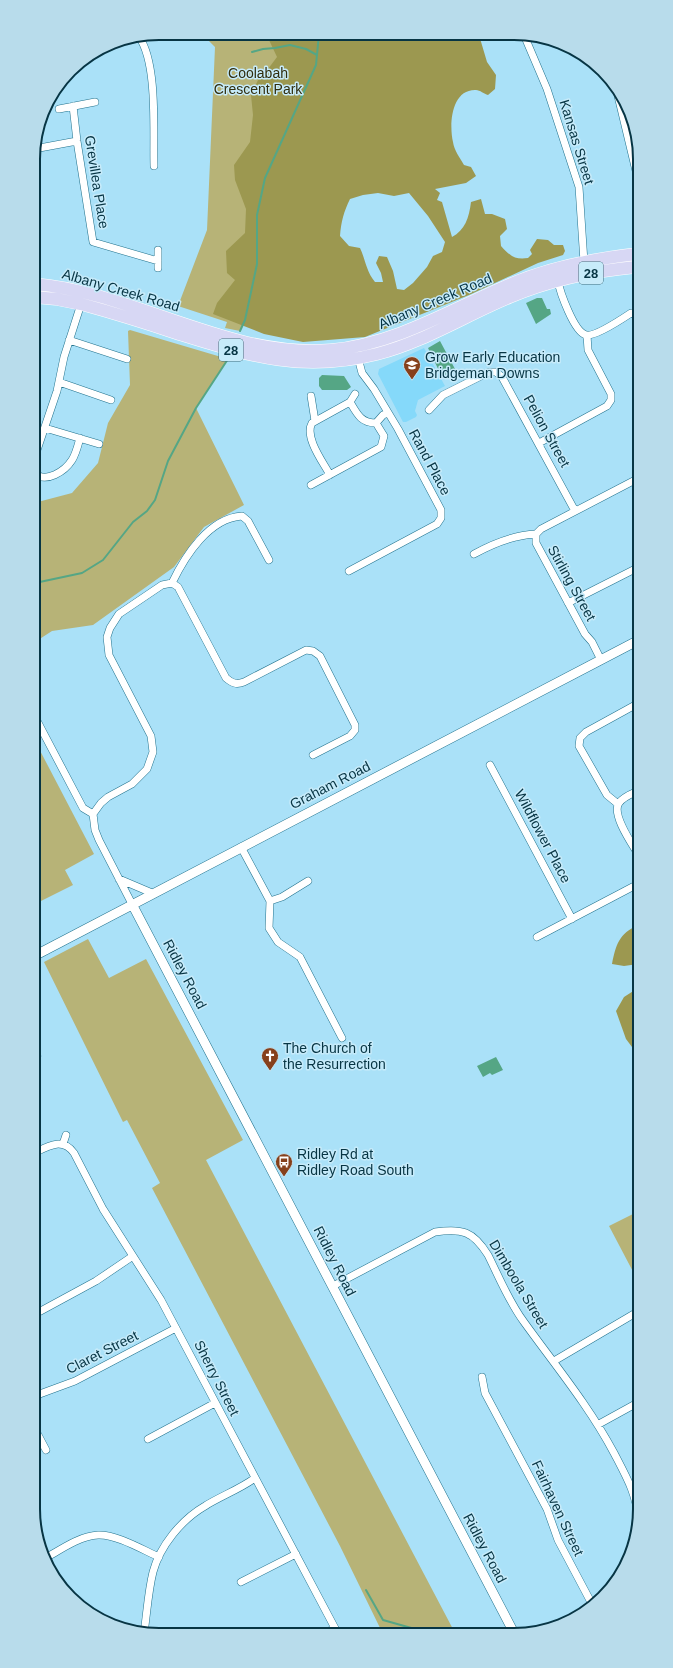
<svg xmlns="http://www.w3.org/2000/svg" width="673" height="1668" font-family="Helvetica,sans-serif">
<style>
.built{fill:#85d9fa}
.green{fill:#b7b377}
.forest{fill:#9c9850;fill-rule:evenodd}
.water{fill:#55a685}
.lines{fill:none;stroke-linecap:round;stroke-linejoin:round}
.stream{stroke:#55a685;stroke-width:2}
.minor-casing{stroke:#21728d;stroke-width:8}
.tertiary-casing{stroke:#21728d;stroke-width:10}
.primary-casing{stroke:#fff;stroke-width:13}
.minor{stroke:#fff;stroke-width:7}
.tertiary{stroke:#fff;stroke-width:9}
.primary{stroke:#d7d7f4;stroke-width:12}
.labels{text-anchor:middle;dominant-baseline:central;stroke-width:3;stroke-linejoin:round;paint-order:stroke}
.shield{fill:#c7ebfa;stroke:#416c7b;stroke-width:1}
.shield-label{font-size:13px;font-weight:bold;fill:#073544}
.park-label{font-size:14px;fill:#302d0d;stroke:#c7ebfa}
.street-label{font-size:14px;fill:#073544;stroke:#c7ebfa}
.poi-label{font-size:14px;fill:#073544;stroke:#c7ebfa;text-anchor:start}
.rim{fill:none;stroke:#073544;stroke-width:2}
</style>
<rect width="100%" height="100%" fill="#aae1f8"/>
<!-- built -->
<path class="built" d="M424,348L445,386L418,400L415,411L417,415L416,417L406,422H403L378,374L379,369Z"/>
<!-- green -->
<path class="green" d="M201,33L319,34L245,320L240,331L225,328L227,322L178,306L207,230L215,47Z
M130,330L228,359L196,408L244,505L204,527L174,567L93,625L52,631L35,642L34,503L72,493L98,463L108,423L130,385L128,331Z
M35,741L94,854L65,870L73,885L35,904Z
M88,939L109,978L146,959L243,1140L206,1160L454,1631L382,1632L340,1546L152,1188L160,1183L127,1120L123,1122L44,962Z
M639,1211V1283L609,1226Z"/>
<!-- forest -->
<path class="forest" d="M264,34L479,35L487,62L496,75L495,89L488,95C484,94 480,90 476,90C451,89 449,125 453,142C454,150 460,158 464,165L471,167L476,176L466,183L435,189L440,193L437,200L442,202L452,237C465,230 469,218 471,202L481,199L485,214H492L505,219L507,229L500,236L501,246C510,256 515,260 528,258L532,254L530,250L537,239L548,240L554,245H563L565,251L563,255L538,263L469,295L365,337L303,342L264,334L213,314L217,303L235,280L227,273L226,251L245,233L246,209L235,180L234,165L250,142L253,115L251,95L258,80L265,73L277,57L269,40ZM378,193L394,196L409,193L428,216L445,242L442,252L433,256L427,267L413,283L404,290L397,289L393,271L387,257L379,256L376,263L381,273L383,282H375C366,271 366,261 360,248L349,246L340,236C341,222 344,211 350,199L363,195Z
M638,925V964L624,966L612,964C616,944 619,934 638,925Z
M638,988V1055L626,1039L616,1011L624,997Z"/>
<!-- water -->
<path class="water" d="M537,298H542L547,309H550L551,314L536,324L526,303Z
M440,341L455,369L442,377L428,348Z
M322,375L344,376L351,387L347,390H322L319,386V378Z
M496,1057L503,1070L492,1075L490,1073L483,1077L477,1066Z"/>
<g class="lines">
<!-- stream -->
<path class="stream" d="M252,52L263,49L275,48L290,45L306,49L317,55
M240,331L245,320L257,264V215L265,178L316,65L319,34
M35,583L82,573L103,560L133,522L147,511L155,500L168,461L196,408L228,359
M366,1590L383,1620L422,1631"/>
<!-- minor casing -->
<g class="minor-casing">
<path id="minor" d="M524,35L547,89L579,187L584,262
M139,37C158,63 153,133 154,166
M618,96L636,171
M73,106L77,141L93,242L158,261
M59,109L95,102
M34,149L77,141
M158,250V268
M558,281C560,292 574,332 586,335C595,337 622,319 631,313L636,314
M69,340L127,359
M59,382L111,400
M311,396L315,421
M350,402L355,394
M429,410L443,395L489,372H496L502,377L575,511
M376,423L383,415L388,413
M45,428L99,444
M539,443L607,406L611,400V394L588,350L587,335
M34,459L57,391L64,357L81,304
M34,473C46,484 65,471 72,460C76,454 78,445 80,438
M330,475C323,462 304,437 312,423L350,402C357,414 361,423 376,423
M311,485L381,447L384,436L376,423
M474,554C494,543 514,535 536,534
M349,571L437,524L441,518V510L398,429L374,389L362,373L357,354
M172,583C185,556 209,518 242,516L248,521L269,560
M568,603L637,568
M601,660L592,642L585,634L536,543V534L541,529L637,479
M35,717L83,808L93,814L95,830L99,840L132,904
M490,765L572,919
M638,791C631,794 623,797 619,803C611,814 632,844 638,854
M618,804L607,795L579,746L580,738L586,732L637,704
M93,814L101,803L108,797L132,784L147,769L153,752L151,736L109,655L107,637L110,628L119,614L162,585L172,583L178,587L226,678C232,683 236,685 244,682L306,650L313,651L320,656L355,725V730L350,736L313,755
M241,847L270,901L269,928L278,942L300,957L342,1038
M119,879L152,893
M270,901L282,897L308,881
M537,937L638,884
M36,1057L37,1056
M63,1144L66,1135
M36,1152C50,1145 63,1138 74,1153L103,1209L161,1300L337,1632
M333,1286L435,1232C462,1228 473,1231 488,1255C499,1277 509,1302 524,1322C555,1365 589,1406 614,1453C627,1478 636,1493 639,1521
M37,1313L96,1281L133,1256
M554,1361L639,1311
M482,1377L485,1393L547,1509L558,1540L593,1606
M37,1395L75,1381L176,1328
M599,1424L639,1402
M37,1433L46,1450
M148,1439L215,1403
M44,1559C60,1550 79,1536 98,1535C116,1534 143,1550 159,1557
M241,1582L296,1554
M327,1632L335,1628
M144,1633C147,1613 148,1592 153,1572C160,1546 181,1520 205,1506C221,1496 240,1489 255,1478"/>
</g>
<!-- tertiary casing -->
<g class="tertiary-casing">
<path id="tertiary" d="M132,904L513,1631
M36,955L637,641"/>
</g>
<!-- primary casing -->
<g class="primary-casing">
<path id="primary" d="M34,284C134,292 229,359 331,350C396,344 452,309 511,284C551,267 593,259 636,254
M34,297L56,299L81,304C114,313 146,323 179,334C250,356 302,373 377,354C424,342 466,315 510,297C550,280 593,271 636,267"/>
</g>
<!-- minor -->
<use href="#minor" class="minor"/>
<!-- tertiary -->
<use href="#tertiary" class="tertiary"/>
<!-- primary -->
<use href="#primary" class="primary"/>
</g>
<!-- icons -->
<defs>
<g id="school-pin" transform="scale(0.9)"><path d="M0 17L-7.5 6A9.5 9.5 0 1 1 7.5 6Z" fill="#86401b" stroke="#c7ebfa"/><path d="M0-5L7-2L0 1L-7-2ZM-4 1L0 2.5L4 1V4Q0 6-4 4Z" fill="#fff"/></g>
<g id="church-pin" transform="scale(0.9)"><path d="M0 17L-7.5 6A9.5 9.5 0 1 1 7.5 6Z" fill="#86401b" stroke="#c7ebfa"/><path d="M-1.2-6h2.4v3.5h3.3v2.4h-3.3V6h-2.4V-.1h-3.3v-2.4h3.3Z" fill="#fff"/></g>
<g id="bus-pin" transform="scale(0.9)"><path d="M0 17L-7.5 6A9.5 9.5 0 1 1 7.5 6Z" fill="#86401b" stroke="#c7ebfa"/><path d="M-5-6H5V4H4V6H2V4H-2V6H-4V4H-5ZM-3.5-4V0h7V-4ZM-3.5 1.2v1.5H-2V1.2ZM2 1.2v1.5H3.5V1.2Z" fill="#fff"/></g>
</defs>
<g fill-rule="evenodd">
<use href="#school-pin" x="412" y="365"/>
<use href="#church-pin" x="270" y="1056"/>
<use href="#bus-pin" x="284" y="1162"/>
</g>
<g class="labels">
<!-- shield labels -->
<g class="shield">
<rect x="579" y="262" width="24" height="22" rx="3"/>
<rect x="219" y="339" width="24" height="22" rx="3"/>
</g>
<g class="shield-label">
<text x="591" y="273">28</text>
<text x="231" y="350">28</text>
</g>
<!-- park labels -->
<g class="park-label">
<text x="258" y="73">Coolabah<tspan x="258" dy="16">Crescent Park</tspan></text>
</g>
<!-- street labels -->
<g class="street-label">
<text transform="translate(577 142) rotate(73)">Kansas Street</text>
<text transform="translate(97 182) rotate(81)">Grevillea Place</text>
<text transform="translate(121 290) rotate(16)">Albany Creek Road</text>
<text transform="translate(435 301) rotate(-23)">Albany Creek Road</text>
<text transform="translate(547 431) rotate(61)">Pelion Street</text>
<text transform="translate(430 462) rotate(62)">Rand Place</text>
<text transform="translate(572 583) rotate(61)">Stirling Street</text>
<text transform="translate(330 785) rotate(-27)">Graham Road</text>
<text transform="translate(543 836) rotate(62)">Wildflower Place</text>
<text transform="translate(185 974) rotate(62)">Ridley Road</text>
<text transform="translate(335 1261) rotate(63)">Ridley Road</text>
<text transform="translate(519 1284) rotate(59)">Dimboola Street</text>
<text transform="translate(102 1352) rotate(-27)">Claret Street</text>
<text transform="translate(217 1378) rotate(63)">Sherry Street</text>
<text transform="translate(558 1508) rotate(65)">Fairhaven Street</text>
<text transform="translate(485 1548) rotate(62)">Ridley Road</text>
</g>
<!-- poi labels -->
<g class="poi-label">
<text x="425" y="357">Grow Early Education<tspan x="425" dy="16">Bridgeman Downs</tspan></text>
<text x="283" y="1048">The Church of<tspan x="283" dy="16">the Resurrection</tspan></text>
<text x="297" y="1154">Ridley Rd at<tspan x="297" dy="16">Ridley Road South</tspan></text>
</g>
</g>
<!-- crop -->
<path d="M0 0H673V1668H0ZM159 40H514A119 119 0 0 1 633 159V1509A119 119 0 0 1 514 1628H159A119 119 0 0 1 40 1509V159A119 119 0 0 1 159 40Z" fill="#b8dceb" fill-rule="evenodd"/>
<path class="rim" d="M159 40H514A119 119 0 0 1 633 159V1509A119 119 0 0 1 514 1628H159A119 119 0 0 1 40 1509V159A119 119 0 0 1 159 40Z"/>
</svg>
